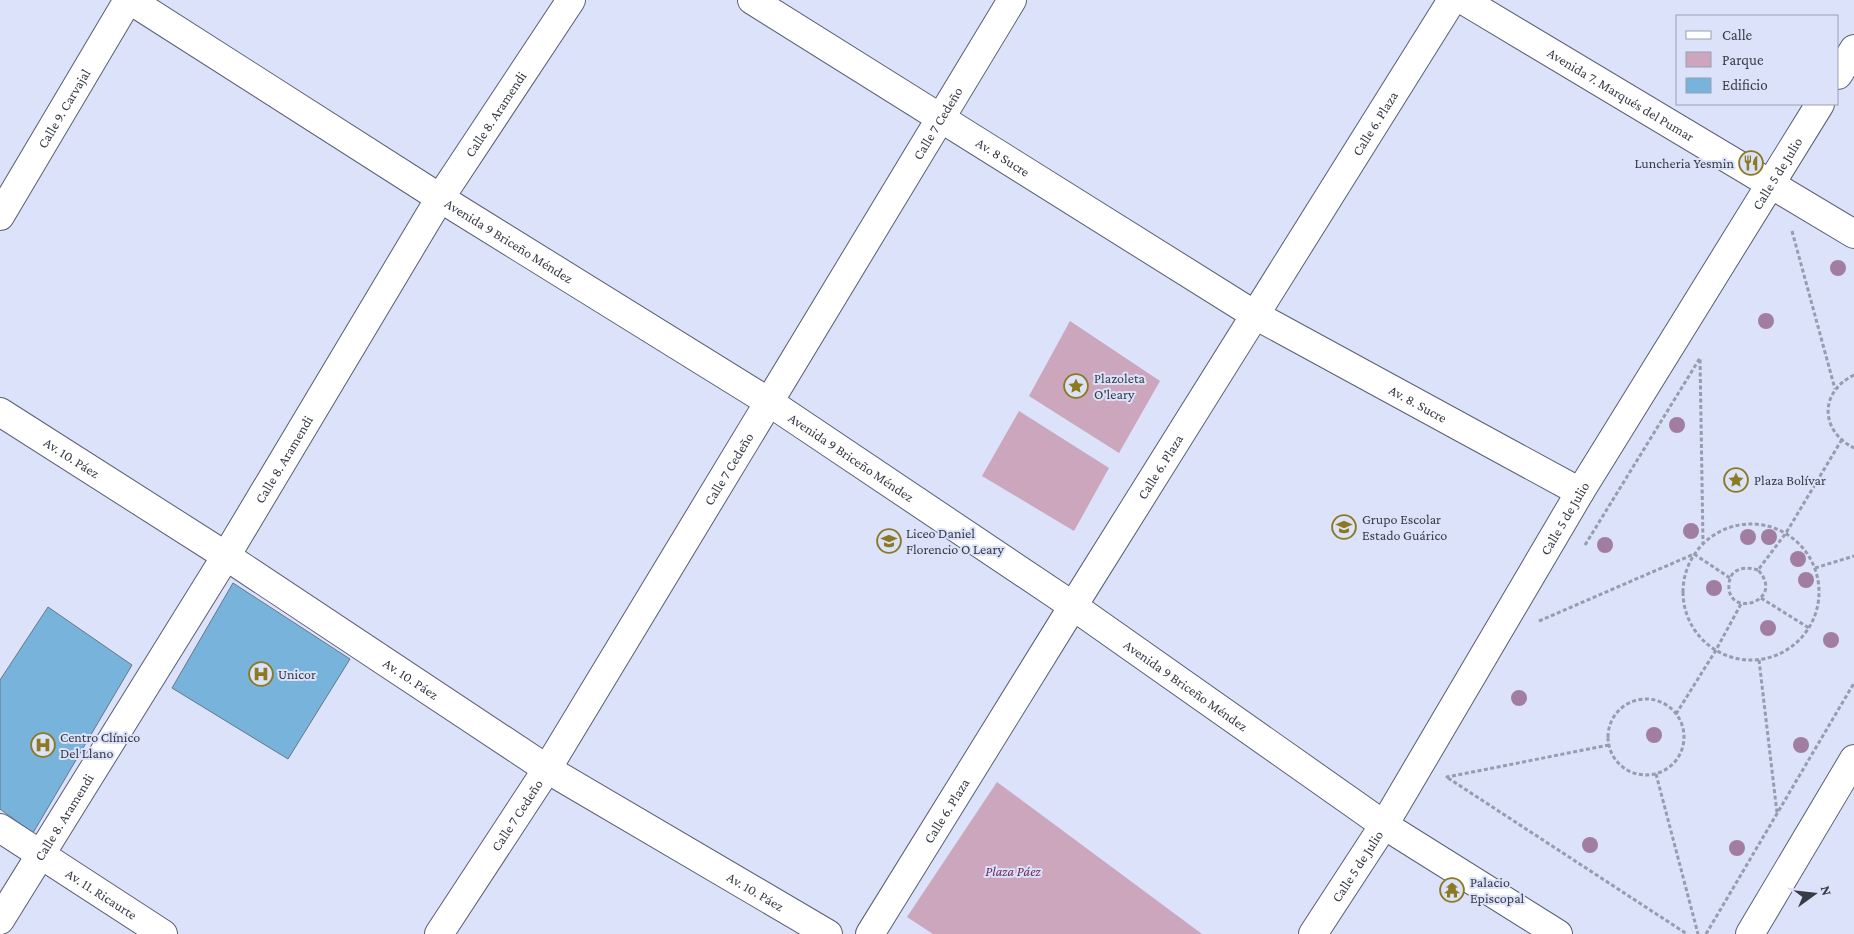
<svg xmlns="http://www.w3.org/2000/svg" width="1854" height="934" font-family="'Crimson Pro',serif">
<style>
.green{fill:#cba6bc}
.building{fill:#77b3da;stroke:#647988}
.lines{fill:none;stroke-linecap:round;stroke-linejoin:round}
.minor-casing{stroke:#595f74;stroke-width:30}
.path{stroke:#979cae;stroke-width:3;stroke-dasharray:4 2.5;stroke-linecap:butt}
.minor{stroke:#fff;stroke-width:28}
.tree{fill:#a17da1}
.labels{text-anchor:middle;dominant-baseline:central;stroke-width:4;stroke-linejoin:round;paint-order:stroke}
.street-label{font-size:14px;fill:#393c45;stroke:#dbe2fa}
.poi-label{font-size:14px;fill:#393c45;stroke:#dbe2fa;text-anchor:start}
.park-label{font-size:14px;font-style:italic;fill:#712b59;stroke:#dbe2fa}
</style>
<rect width="100%" height="100%" fill="#dbe2fa"/>
<!-- green -->
<path class="green" d="M1070,321L1160,381L1119,453L1029,396Z
M1019,411L1109,468L1074,531L982,476Z
M997,782L1202,934H933L907,917Z"/>
<!-- building -->
<path class="building" d="M233,583L350,659L288,759L172,688Z
M48,607L132,665L33,833L0,809V680Z"/>
<g class="lines">
<!-- minor casing -->
<g class="minor-casing">
<g id="minor">
<path id="s1" d="M130,0L440,198L769,402L1073,606L1384,825L1558,934"/>
<path id="s2" d="M752,0L1255,315L1580,492"/>
<path id="s3" d="M1463,0L1854,234"/>
<path d="M1838,75L1854,49"/>
<path id="s4" d="M0,216L128,0"/>
<path id="s5" d="M0,412L226,556L547,769L828,934"/>
<path id="s6" d="M0,828L163,934"/>
<path id="s7" d="M0,920L226,556L440,198L571,0"/>
<path id="s8" d="M439,934L547,769L1012,0"/>
<path id="s9" d="M870,934L1073,606L1452,0"/>
<path id="s10" d="M1313,934L1384,825L1580,492L1820,104"/>
<path d="M1750,934L1854,759"/>
</g>
</g>
<!-- path -->
<path class="path" d="M1792,231L1835,389
M1854,375C1819,392 1820,431 1854,448
M1683 592a68 68 0 1 1 136 0a68 68 0 1 1-136 0Z
M1585,545L1700,358L1703,544
M1815,568L1854,556
M1758,570C1745,566 1730,568 1729,584C1726,620 1787,601 1758,570L1786,533L1841,441
M1761,598L1809,628
M1539,621L1694,554L1730,578
M1759,660L1777,813
M1608 737a38 38 0 1 1 76 0a38 38 0 1 1-76 0Z
M1676,714L1716,650L1741,604
M1656,774L1698,934
M1448,776L1447,777L1609,745
M1448,778L1687,934
M1706,934L1854,683"/>
<!-- minor -->
<use href="#minor" class="minor"/>
</g>
<!-- trees -->
<g class="tree">
<circle cx="1838" cy="268" r="8"/>
<circle cx="1766" cy="321" r="8"/>
<circle cx="1677" cy="425" r="8"/>
<circle cx="1691" cy="531" r="8"/>
<circle cx="1748" cy="537" r="8"/>
<circle cx="1769" cy="537" r="8"/>
<circle cx="1605" cy="545" r="8"/>
<circle cx="1798" cy="559" r="8"/>
<circle cx="1806" cy="580" r="8"/>
<circle cx="1714" cy="588" r="8"/>
<circle cx="1768" cy="628" r="8"/>
<circle cx="1831" cy="640" r="8"/>
<circle cx="1519" cy="698" r="8"/>
<circle cx="1654" cy="735" r="8"/>
<circle cx="1801" cy="745" r="8"/>
<circle cx="1590" cy="845" r="8"/>
<circle cx="1737" cy="848" r="8"/>
</g>
<!-- icons -->
<defs>
<g id="restaurant-ring" transform="scale(1.25)"><circle r="9.5" fill="#dbe2fa" stroke="#8b7a1f" stroke-width="1.5"/><path d="M-5-6h1v4h1v-4h1v4h1v-4h1v5L-1.5 .5V6h-2V.5L-5-1ZM5-6V6H3V1.5H1.5Q1.5-4 5-6Z" fill="#8b7a1f"/></g>
<g id="sight-ring" transform="scale(1.25)"><circle r="9.5" fill="#dbe2fa" stroke="#8b7a1f" stroke-width="1.5"/><path d="M0-6L1.8-2.2L6-1.7L2.9 1.2L3.7 5.4L0 3.3L-3.7 5.4L-2.9 1.2L-6-1.7L-1.8-2.2Z" fill="#8b7a1f"/></g>
<g id="school-ring" transform="scale(1.25)"><circle r="9.5" fill="#dbe2fa" stroke="#8b7a1f" stroke-width="1.5"/><path d="M0-5L7-2L0 1L-7-2ZM-4 1L0 2.5L4 1V4Q0 6-4 4Z" fill="#8b7a1f"/></g>
<g id="hospital-ring" transform="scale(1.25)"><circle r="9.5" fill="#dbe2fa" stroke="#8b7a1f" stroke-width="1.5"/><path d="M-5-5h3v3.5h4V-5h3V5h-3V1.5h-4V5h-3Z" fill="#8b7a1f"/></g>
<g id="temple-ring" transform="scale(1.25)"><circle r="9.5" fill="#dbe2fa" stroke="#8b7a1f" stroke-width="1.5"/><path d="M0-6L5-2H3V0L6.5 2.5H4V6H1.5V3h-3V6H-4V2.5H-6.5L-3 0V-2H-5Z" fill="#8b7a1f"/></g>
</defs>
<g fill-rule="evenodd">
<use href="#restaurant-ring" x="1751" y="163"/>
<use href="#sight-ring" x="1076" y="386"/>
<use href="#sight-ring" x="1736" y="480"/>
<use href="#school-ring" x="1344" y="527"/>
<use href="#school-ring" x="889" y="541"/>
<use href="#hospital-ring" x="261" y="674"/>
<use href="#hospital-ring" x="43" y="745"/>
<use href="#temple-ring" x="1452" y="890"/>
</g>
<g class="labels">
<!-- street labels -->
<g class="street-label">
<text stroke="none"><textPath href="#s3" startOffset="184">Avenida 7. Marqués del Pumar</textPath></text>
<text stroke="none"><textPath href="#s4" startOffset="125">Calle 9. Carvajal</textPath></text>
<text stroke="none"><textPath href="#s7" startOffset="946">Calle 8. Aramendi</textPath></text>
<text stroke="none"><textPath href="#s8" startOffset="952">Calle 7 Cedeño</textPath></text>
<text stroke="none"><textPath href="#s9" startOffset="955">Calle 6. Plaza</textPath></text>
<text stroke="none"><textPath href="#s2" startOffset="296">Av. 8 Sucre</textPath></text>
<text stroke="none"><textPath href="#s10" startOffset="891">Calle 5 de Julio</textPath></text>
<text stroke="none"><textPath href="#s1" startOffset="449">Avenida 9 Briceño Méndez</textPath></text>
<text stroke="none"><textPath href="#s2" startOffset="779">Av. 8. Sucre</textPath></text>
<text stroke="none"><textPath href="#s1" startOffset="854">Avenida 9 Briceño Méndez</textPath></text>
<text stroke="none"><textPath href="#s5" startOffset="85">Av. 10. Páez</textPath></text>
<text stroke="none"><textPath href="#s7" startOffset="541">Calle 8. Aramendi</textPath></text>
<text stroke="none"><textPath href="#s9" startOffset="550">Calle 6. Plaza</textPath></text>
<text stroke="none"><textPath href="#s8" startOffset="548">Calle 7 Cedeño</textPath></text>
<text stroke="none"><textPath href="#s10" startOffset="486">Calle 5 de Julio</textPath></text>
<text stroke="none"><textPath href="#s5" startOffset="490">Av. 10. Páez</textPath></text>
<text stroke="none"><textPath href="#s1" startOffset="1259">Avenida 9 Briceño Méndez</textPath></text>
<text stroke="none"><textPath href="#s9" startOffset="145">Calle 6. Plaza</textPath></text>
<text stroke="none"><textPath href="#s8" startOffset="142">Calle 7 Cedeño</textPath></text>
<text stroke="none"><textPath href="#s7" startOffset="121">Calle 8. Aramendi</textPath></text>
<text stroke="none"><textPath href="#s10" startOffset="81">Calle 5 de Julio</textPath></text>
<text stroke="none"><textPath href="#s5" startOffset="895">Av. 10. Páez</textPath></text>
<text stroke="none"><textPath href="#s6" startOffset="121">Av. 11. Ricaurte</textPath></text>
</g>
<!-- poi labels -->
<g class="poi-label">
<text x="1734" y="163" text-anchor="end">Luncheria Yesmin</text>
<text x="1094" y="378">Plazoleta<tspan x="1094" dy="16">O'leary</tspan></text>
<text x="1754" y="480">Plaza Bolívar</text>
<text x="1362" y="519">Grupo Escolar<tspan x="1362" dy="16">Estado Guárico</tspan></text>
<text x="906" y="533">Liceo Daniel<tspan x="906" dy="16">Florencio O Leary</tspan></text>
<text x="278" y="674">Unicor</text>
<text x="60" y="737">Centro Clínico<tspan x="60" dy="16">Del Llano</tspan></text>
<text x="1470" y="882">Palacio<tspan x="1470" dy="16">Episcopal</tspan></text>
</g>
<!-- park labels -->
<g class="park-label">
<text x="1013" y="871">Plaza Páez</text>
</g>
</g>
<!-- legend -->
<rect x="1676" y="15" width="162" height="90" fill="#dbe2fa" stroke="#9aa0b2"/>
<rect x="1686" y="31" width="25" height="8" fill="#ffffff" stroke="#9aa0b2"/>
<text x="1722" y="40" font-size="15" fill="#393c45">Calle</text>
<rect x="1686" y="52" width="25" height="15" fill="#cba6bc" stroke="#9aa0b2"/>
<text x="1722" y="65" font-size="15" fill="#393c45">Parque</text>
<rect x="1686" y="78" width="25" height="15" fill="#77b3da" stroke="#9aa0b2"/>
<text x="1722" y="90" font-size="15" fill="#393c45">Edificio</text>
<!-- north arrow -->
<g transform="translate(1814 894) rotate(75)" stroke="#dbe2fa" stroke-width="4" paint-order="stroke">
<path d="M0-4L9 19L0 12L-9 19Z" fill="#393c45"/>
<text y="-8" font-size="14" font-weight="bold" text-anchor="middle" fill="#393c45">N</text>
</g>
</svg>
